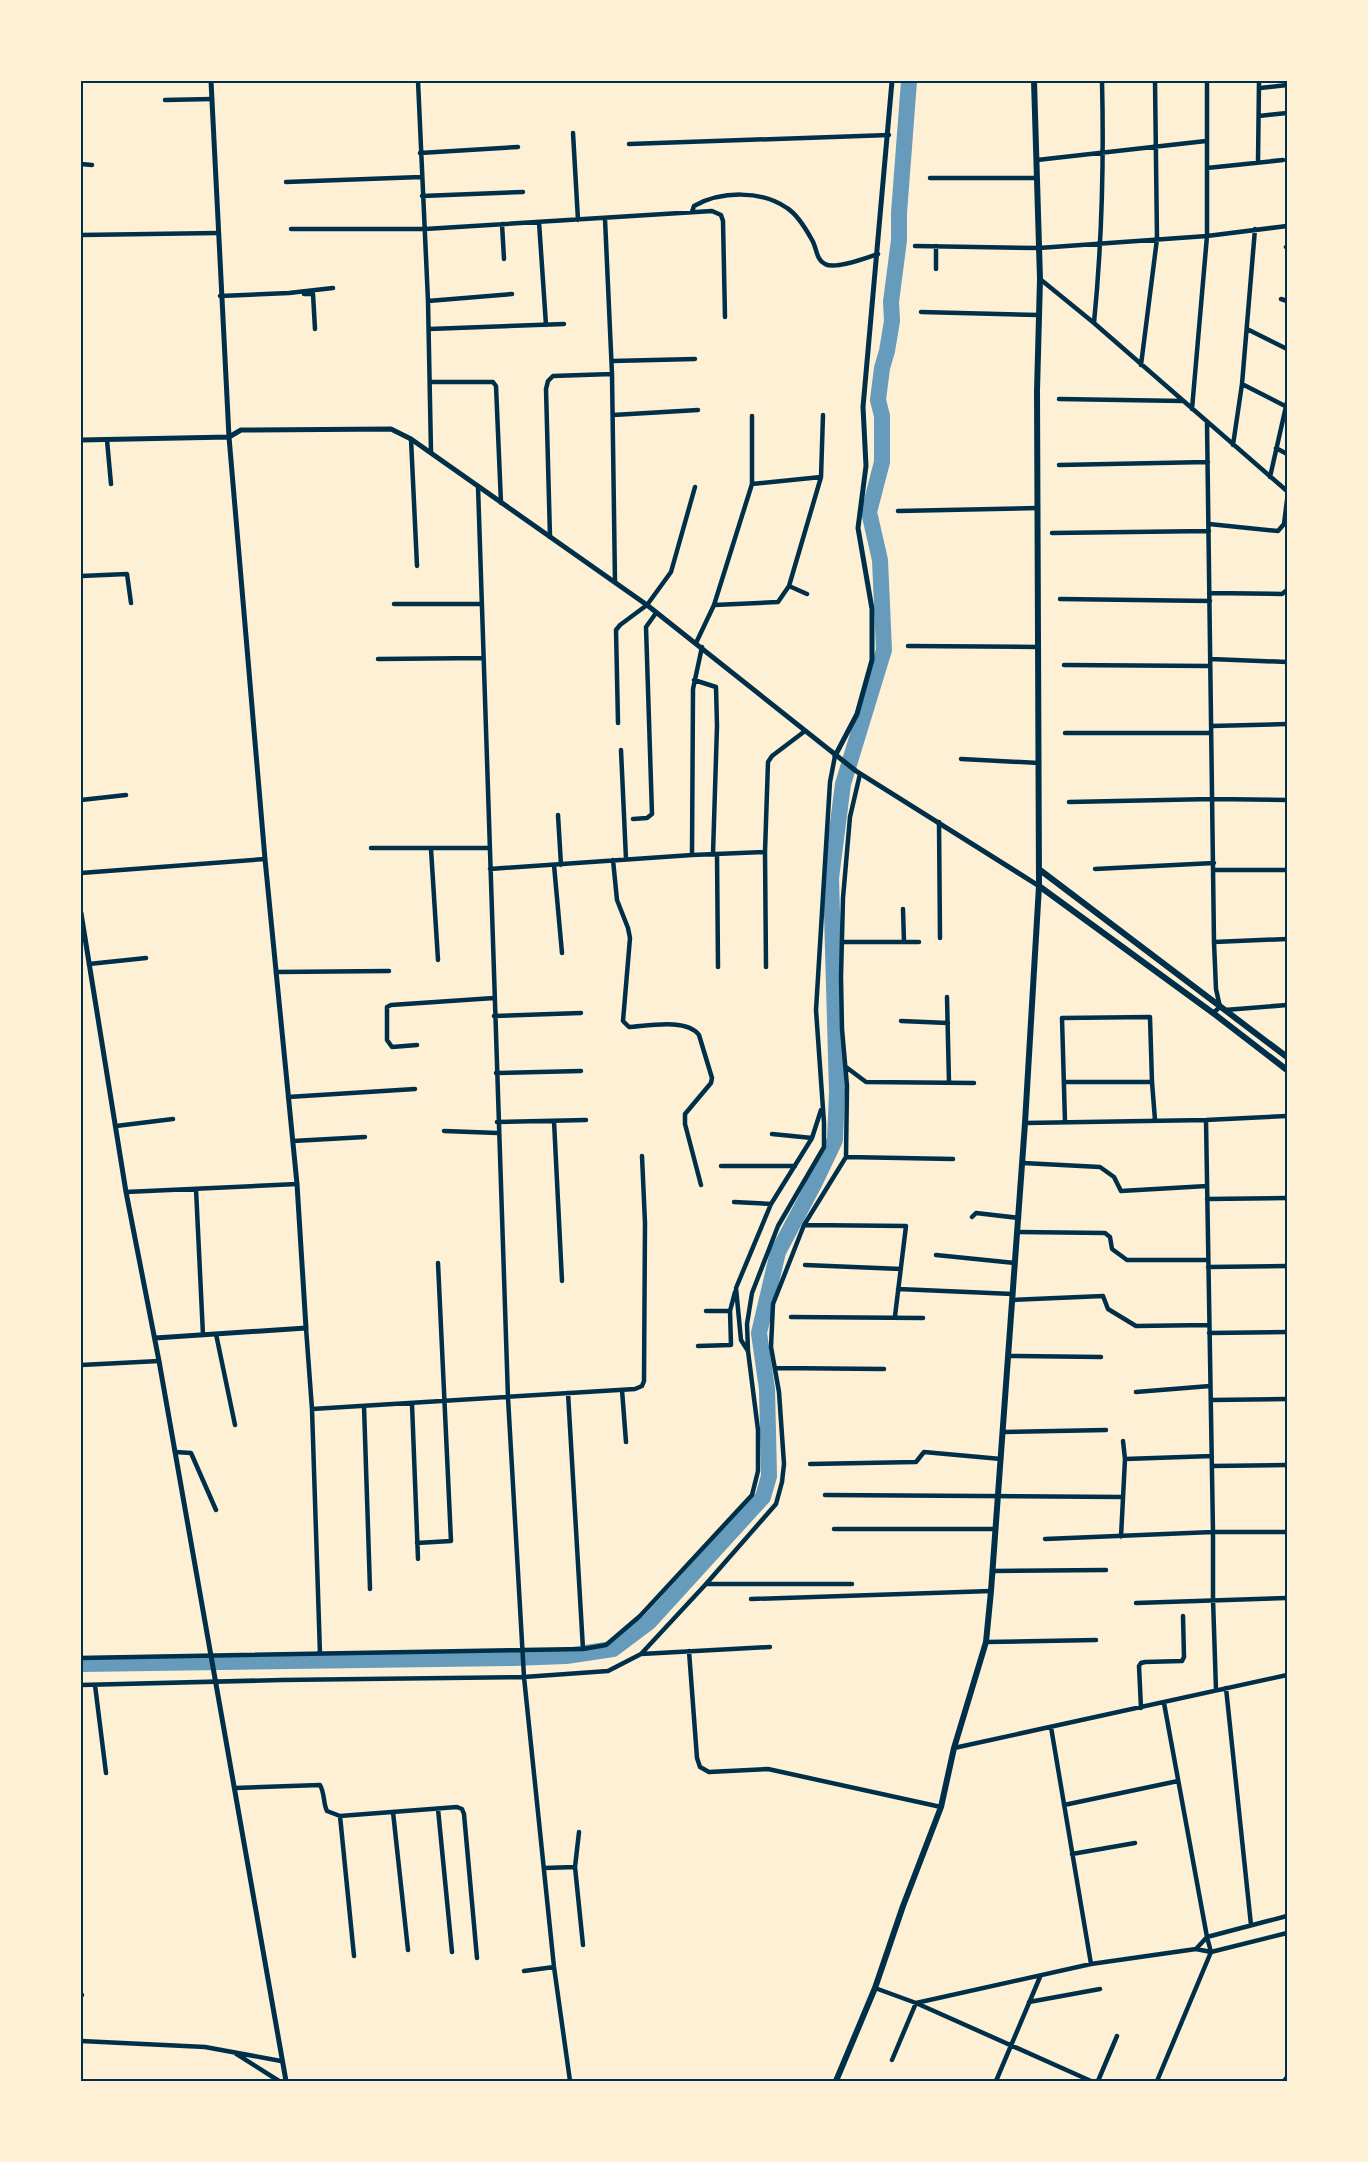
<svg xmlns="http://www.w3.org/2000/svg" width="1368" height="2162" font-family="Manrope,sans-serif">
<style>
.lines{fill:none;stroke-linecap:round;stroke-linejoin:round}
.river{stroke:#669bbc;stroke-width:16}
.minor{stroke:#003049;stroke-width:4.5}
.tertiary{stroke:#003049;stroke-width:5}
.secondary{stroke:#003049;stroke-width:6}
.neatline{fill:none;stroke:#003049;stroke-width:2}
</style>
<rect width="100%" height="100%" fill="#fdf0d5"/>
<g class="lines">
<!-- river -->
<path class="river" d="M81,1664L513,1658L566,1656L613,1649L649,1622L763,1497L769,1476L767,1389L759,1333L778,1252L814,1184L835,1140L837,1092L831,878L843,784L884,650L880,560L869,512L882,462V416L878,400L882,368L887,351L892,321L891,302L899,240V213L909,81"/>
<!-- minor -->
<path class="minor" d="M418,81L428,301L431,452
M1260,88L1287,85
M165,100L212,99
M1259,116L1287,113
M573,133L578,220
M629,144L889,135
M420,153L518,147
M1037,160L1206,141
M1258,162L1259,81
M81,164L92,165
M1207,168L1283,160
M930,178H1036
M286,182L421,177
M422,196L523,192
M692,212L694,206C721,191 761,190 787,208C798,215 806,229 812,240C817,248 816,260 825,264C835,270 866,258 878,254
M605,219L612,374L615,582
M539,222L546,325
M502,224L504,259
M291,229H425L712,211L721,215L723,221L725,317
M81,235L217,233
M915,246L1039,248L1207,236L1287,226
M936,246V269
M1286,247L1287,248
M1040,279L1094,323L1287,491
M304,294H313L315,329
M220,296L289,293L333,288
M1281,299L1287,301
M428,301L512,294
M921,312L1039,315
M1094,323C1102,242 1104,162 1102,81
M429,329L564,324
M1247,329L1287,349
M612,361L695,359
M1141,365L1157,239L1155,81
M430,382H493L496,386L501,503
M1242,384L1287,407
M1059,399L1183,401
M1192,409L1207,236V81
M613,415L698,410
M1207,423L1214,942L1216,989L1220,1007L1213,1013
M411,439L417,566
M107,440L111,484
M1233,445L1242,384L1255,229
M1276,448L1287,454
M1059,465L1208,462
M1270,477L1287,402
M752,484L821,477
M478,486L508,1398L524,1677L554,1967L570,2081
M898,511L1038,508
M1209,524L1278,531L1284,524L1287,500
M1052,533L1209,531
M550,537L546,389L548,381L553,376L612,374
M81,576L127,574L131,603
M789,586L821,477L823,415
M1209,593L1282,594L1287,590
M1060,599L1210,601
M394,604H482
M714,605L778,602L789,586L807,594
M696,643L714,605L752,484V416
M908,646L1038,647
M378,659L483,658
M1210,659L1287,662
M1064,665L1210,666
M694,680L716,687L717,726L713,854
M618,723L616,630L620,625L647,605L671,572L695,487
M1211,726L1287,724
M1065,733H1211
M621,750L626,859
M961,759L1039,763
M81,800L126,795
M1069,802L1212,799L1287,800
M558,815L561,865
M633,819L647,818L652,814L646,627L656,613
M939,822L940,938
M371,848H489
M431,849L438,960
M717,854L718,967
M692,855L693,689L702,647
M613,860L617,900L628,928L630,938L623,1021L629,1027C647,1026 687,1018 699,1035L712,1078L711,1083L685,1114V1124L701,1185
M554,865L562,953
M490,869L692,855L765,852
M1095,869L1214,863
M1213,870H1287
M81,873L265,859
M903,909L904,942
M842,942H919
M1214,942L1287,939
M89,964L146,958
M766,967L765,852L768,762L772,756L805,731
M276,972L389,971
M947,997L949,1083
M1225,1010L1287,1005
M494,1016L581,1013
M901,1021L948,1023
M417,1045L392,1047L387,1040V1007L391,1005L494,998
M846,1067L866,1082L974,1083
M496,1073L581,1071
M1064,1082H1152
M288,1097L415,1089
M1206,1120L1213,1532V1599L1216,1690
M554,1121L562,1281
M497,1122L586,1120
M1065,1122L1062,1018L1150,1017L1152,1082L1155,1120
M1025,1123L1206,1120L1287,1116
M116,1126L173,1119
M444,1131L498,1133
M772,1134L812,1138
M293,1141L365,1137
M846,1157L953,1159
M1023,1163L1100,1167L1114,1177L1121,1191L1207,1186
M721,1166H795
M196,1189L203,1335
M126,1192L297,1184
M1207,1199L1287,1198
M734,1202L771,1204
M972,1217L976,1213L1019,1218
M804,1225L906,1226L895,1316
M1018,1232L1105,1233L1110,1237L1112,1249L1127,1260H1208
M936,1255L1015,1263
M805,1265L901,1269
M1208,1267L1287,1266
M898,1289L1013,1294
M1013,1300L1103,1296L1108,1309L1136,1326L1209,1325
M706,1311H730
M791,1317L923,1318
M306,1328L312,1409L320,1654
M1209,1333L1287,1332
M216,1334L235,1425
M698,1346L731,1345L730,1311L735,1292
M748,1351L741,1340L736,1288L771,1204L812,1138L821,1110
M1009,1356L1101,1357
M81,1365L159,1361
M775,1368L884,1369
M622,1390L626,1442
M1136,1392L1210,1386
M568,1393L583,1649
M1211,1400L1287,1399
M412,1404L418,1559
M364,1406L370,1589
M312,1409L635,1389L642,1386L644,1381L645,1223L642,1156
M1002,1432L1106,1430
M175,1452L191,1453L216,1510
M1125,1459L1212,1456
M810,1464L916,1462L924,1452L1001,1459
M1212,1466L1287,1465
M825,1495L1122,1497
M834,1529H995
M1121,1537L1125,1459L1123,1441
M1045,1539L1213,1532H1287
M417,1543L451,1541L438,1263
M992,1571L1106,1570
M706,1584H852
M751,1599L991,1591
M1136,1603L1287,1598
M986,1642L1096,1640
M689,1651L697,1758L700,1767L709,1772L768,1769L941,1807
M641,1654L770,1647
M81,1658L523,1650L583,1649L606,1645L640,1616L752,1495L758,1471V1430L748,1351L747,1324L752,1293L778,1226L824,1147V1123L816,1010L830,782L835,756
M81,1685L281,1680L524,1677L608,1671L641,1654L706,1584L776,1504L782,1482L784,1464L779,1392L771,1347L773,1304L804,1225L846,1157L847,1086L842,1029L841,977L843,898L850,817L860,774
M95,1685L106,1773
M1226,1688L1251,1925
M1164,1703L1207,1937L1211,1952
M1141,1708L1139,1666L1141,1663L1145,1662L1182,1661L1184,1657L1183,1616
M1051,1727L1091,1964
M954,1748L1287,1675
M235,1788L320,1785C325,1794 323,1803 327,1811L340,1816L457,1807L462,1809L464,1814L477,1958
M1064,1805L1178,1781
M438,1809L452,1952
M393,1812L408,1950
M340,1816L354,1956
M1072,1854L1135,1843
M575,1867L579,1832
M544,1868L575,1867L583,1945
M1196,1949L1211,1952L1287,1933
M524,1971L554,1967
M875,1988L916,2003L1091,2081
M81,1995H82
M1029,2002L1100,1989
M81,2041L205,2047L281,2061
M235,2053L279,2081
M892,2060L916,2003L1091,1964L1196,1949L1207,1937L1287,1916
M996,2081L1040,1977
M1098,2081L1117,2036
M1157,2081L1211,1952
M1284,2081L1287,2077"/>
<!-- tertiary -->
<path class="tertiary" d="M81,440L229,437L241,430L391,429L411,439L647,605L856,771L1039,886
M835,756L857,714L872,660V609L858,528L866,466L863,407L892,81
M81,913L126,1192L159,1361L286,2081
M155,1338L306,1328L297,1184L265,859L229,437L211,81"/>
<!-- secondary -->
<path class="secondary" d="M1040,870L1287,1057
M1039,886L1213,1013L1287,1070
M836,2081L875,1988L903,1906L941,1807L954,1748L986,1642L991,1591L1025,1123L1039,886L1037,391L1040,279L1034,81"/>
</g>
<!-- border -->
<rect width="1368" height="2162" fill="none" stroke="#fdf0d5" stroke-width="165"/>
<rect x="82" y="82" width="1204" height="1998" class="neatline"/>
</svg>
